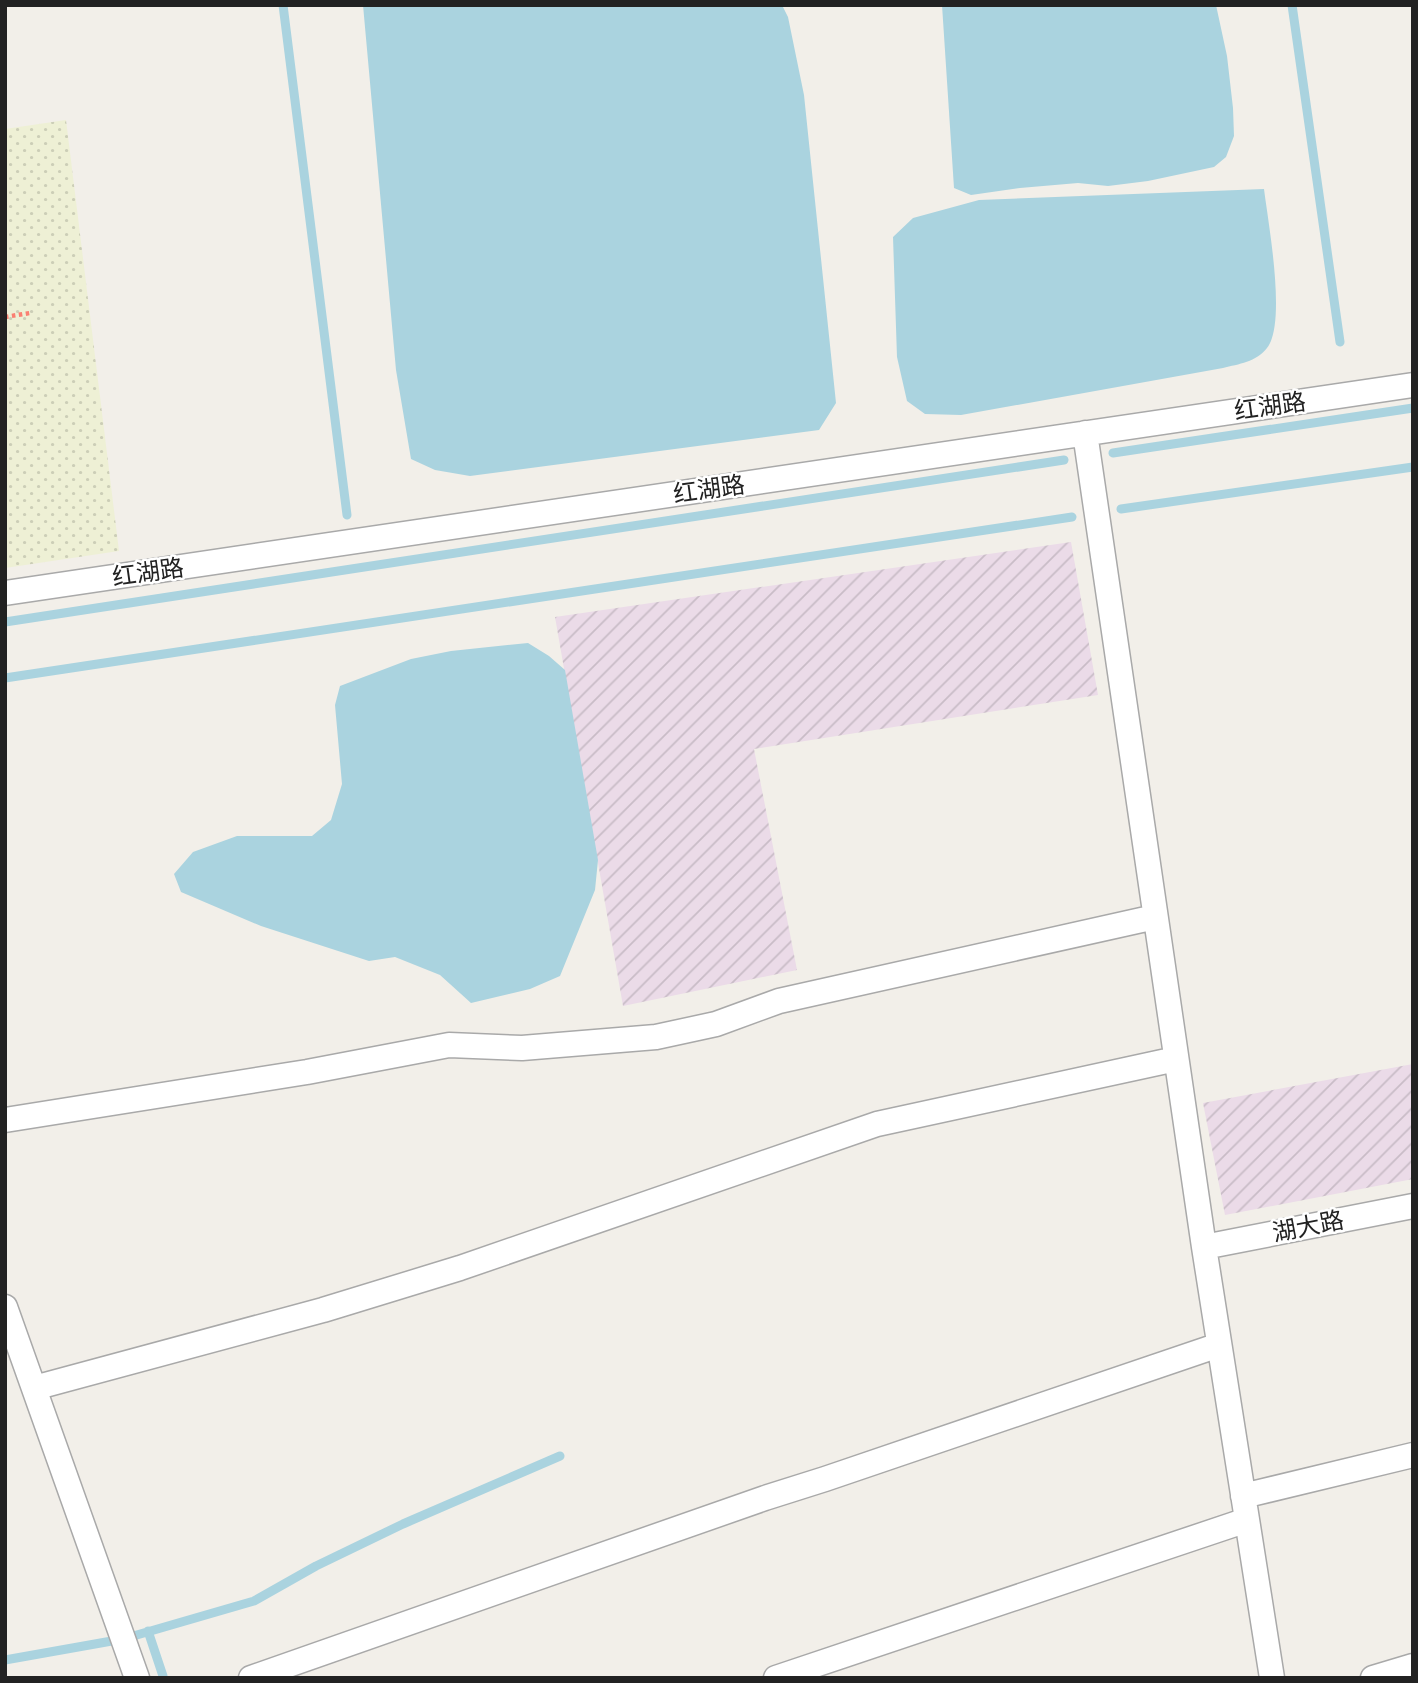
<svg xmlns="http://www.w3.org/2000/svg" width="1418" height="1683" font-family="Helvetica,'Noto Sans SC',sans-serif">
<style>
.industrial{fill:url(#industrial-furrows)}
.farmland{fill:url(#farmland-dots)}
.water{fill:#aad3df}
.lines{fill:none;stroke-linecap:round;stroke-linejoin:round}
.stream{stroke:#aad3df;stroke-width:9}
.minor-casing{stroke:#a9a9a9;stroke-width:27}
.path{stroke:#fa8072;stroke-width:4.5;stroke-dasharray:3.5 3.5;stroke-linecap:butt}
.minor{stroke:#fff;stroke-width:24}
.labels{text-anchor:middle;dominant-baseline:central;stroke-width:5;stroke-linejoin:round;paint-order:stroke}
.street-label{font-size:24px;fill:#222;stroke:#fff}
</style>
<defs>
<pattern id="industrial-furrows" width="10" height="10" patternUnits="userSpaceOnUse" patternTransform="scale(1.75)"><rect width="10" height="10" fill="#ebdbe8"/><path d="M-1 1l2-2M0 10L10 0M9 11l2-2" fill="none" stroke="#c9bcc7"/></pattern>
<pattern id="farmland-dots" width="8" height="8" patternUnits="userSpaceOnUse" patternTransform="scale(1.75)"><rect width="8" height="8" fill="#eef0d5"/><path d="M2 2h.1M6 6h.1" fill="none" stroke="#ccceb7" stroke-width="1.8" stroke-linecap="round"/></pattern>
</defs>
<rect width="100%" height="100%" fill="#f2efe9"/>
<!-- industrial -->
<path class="industrial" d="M1071,542L1098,695L754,749L797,970L623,1006L555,617Z
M1413,1064V1179L1225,1215L1203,1103Z"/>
<!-- farmland -->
<path class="farmland" d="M66,120L119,551L5,568V129Z"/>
<!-- water -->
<path class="water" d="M363,5H782L788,17L804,95L836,403L819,430L470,476L435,470L411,459L396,370Z
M942,5H1216L1227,56L1233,108L1234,136L1226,157L1214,167L1148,181L1108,186L1078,183L1020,188L971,195L954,188Z
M1264,189C1268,222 1287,323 1267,348C1256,362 1239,364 1223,368L961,415L925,414L907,401L897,357L893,237L913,218L979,200Z
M528,643L549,656L565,670L598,860L595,890L560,976L530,989L471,1003L440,975L395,957L369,961L261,926L181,892L174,874L193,852L237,836H312L331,820L342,784L335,705L340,686L411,659L451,651Z"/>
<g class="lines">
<!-- stream -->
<path class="stream" d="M283,5L347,515
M1292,5L1340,342
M1113,453L1413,408
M1121,509L1413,467
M5,622L1064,460
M5,678L1072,517
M148,1631L163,1676
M5,1660L123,1639L254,1601L316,1566L403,1524L560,1456"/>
<!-- minor casing -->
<g class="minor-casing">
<path id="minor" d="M1085,433L1204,1247L1272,1678
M5,593L1413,385
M5,1120L307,1072L449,1045L522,1048L656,1037L716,1024L779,1001L1155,917
M1204,1247L1413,1206
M5,1307L137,1678
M34,1388L323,1310L460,1268L877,1124L1176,1059
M1243,1496L1413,1455
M251,1678L765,1498L825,1479L1219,1345
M776,1678L1247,1520
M1373,1678L1413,1666"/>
</g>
<!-- path -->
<path class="path" d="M5,317L30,313"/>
<!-- minor -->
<use href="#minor" class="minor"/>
</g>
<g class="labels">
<!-- street labels -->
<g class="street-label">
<text transform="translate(1270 406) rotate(-8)">红湖路</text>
<text transform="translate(709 489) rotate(-8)">红湖路</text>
<text transform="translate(148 572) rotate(-8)">红湖路</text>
<text transform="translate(1308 1226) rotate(-11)">湖大路</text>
</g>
</g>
<!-- border -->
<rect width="1418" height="1683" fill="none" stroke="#222222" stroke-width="14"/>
</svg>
